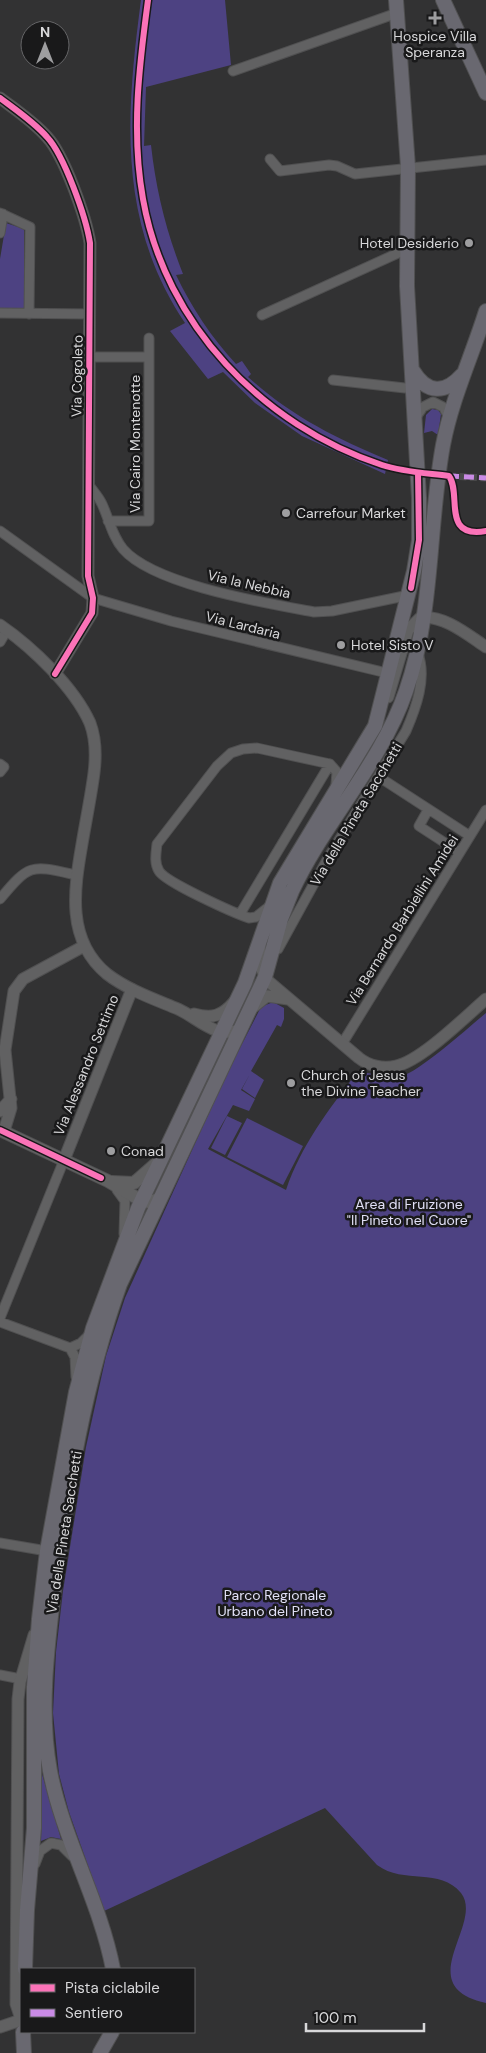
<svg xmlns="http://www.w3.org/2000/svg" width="486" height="2053" font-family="'DM Sans',sans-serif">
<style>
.green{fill:#4d4282}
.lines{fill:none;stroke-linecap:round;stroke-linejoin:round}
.pedestrian-tunnel{stroke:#4b4b4c;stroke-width:7;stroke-dasharray:7 3.5;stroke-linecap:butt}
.minor-casing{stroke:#505051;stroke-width:11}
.tertiary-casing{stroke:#505051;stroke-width:13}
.secondary-casing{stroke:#505051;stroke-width:14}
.primary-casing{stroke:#505051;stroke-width:16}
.minor{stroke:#616162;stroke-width:9}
.tertiary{stroke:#616162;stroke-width:11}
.secondary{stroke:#616162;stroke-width:12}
.primary{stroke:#696870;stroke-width:14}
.quiet{stroke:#ca8be6;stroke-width:5;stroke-dasharray:10 5;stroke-linecap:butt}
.cycleway-casing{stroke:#19191a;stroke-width:9}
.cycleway{stroke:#fb73b8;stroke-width:6}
.poi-dot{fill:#9e9ea0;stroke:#19191a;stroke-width:2}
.labels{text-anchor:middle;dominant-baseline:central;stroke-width:5;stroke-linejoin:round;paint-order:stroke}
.poi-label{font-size:14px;fill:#d8d8da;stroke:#19191a;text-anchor:start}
.street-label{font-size:14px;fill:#d8d8da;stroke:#19191a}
.park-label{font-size:14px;fill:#e2e1f7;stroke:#19191a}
</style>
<rect width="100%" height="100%" fill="#323233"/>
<!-- green -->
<path class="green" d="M141,0H225L231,65L146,87L144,146L151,145C156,190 166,231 183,274L176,275C192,308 211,337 236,364L242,361L251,374L248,377C291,416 335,438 388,460L385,474L302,436L255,403L223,372L208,379L170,331L185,323C117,222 126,114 141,0Z
M6,223L24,229V311L0,310V259Z
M432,409L438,410L441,414L438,435L432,431L424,433L426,415Z
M273,1002L284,1008V1019L281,1027L277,1025L251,1071L264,1080L255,1098L242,1089L250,1074L241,1090L255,1099L249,1111L233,1105L208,1149L286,1190C301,1146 328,1110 356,1074C369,1069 386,1080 402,1076C420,1071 469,1027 486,1013V2003C409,1986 485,1924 461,1893C440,1867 404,1885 377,1865L325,1808L104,1911L69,1812L59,1774L53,1713L56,1652L63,1591L86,1447L106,1356L125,1298L227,1073L261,1007Z
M227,1116L242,1123L225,1155L211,1148Z
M247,1118L303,1146L283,1185L227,1157Z
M42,1774L61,1839L51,1837L41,1841Z"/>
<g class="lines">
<!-- pedestrian-tunnel -->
<path class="pedestrian-tunnel" d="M449,476L486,478"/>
<!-- minor casing -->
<g class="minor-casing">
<path id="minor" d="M233,71L397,13V10
M270,159L280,171L329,165L337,166L355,174L486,160
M0,213L30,227L29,314
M0,233L3,214
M0,313L90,314
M262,315L407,249
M90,357H149
M333,380L414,389
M416,417L423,407L433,402L443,407L449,417
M89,485C93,491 99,497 102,504C109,519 112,536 123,549C154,585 266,603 314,612L332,611L409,595
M108,521H149V338
M0,531L93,598L171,621L387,673
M0,642L7,630
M0,764L4,767L0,772
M379,777L470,836
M428,810L419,826L459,852
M0,899C30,863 31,865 76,875
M271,905L256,917L249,918C234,913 165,882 159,871C154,863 156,853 157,844L217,766L231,753L243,749L257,748L330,764L337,772L336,784
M240,914L330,764
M278,949L328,858L406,731C416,708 427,678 418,654
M342,1044L486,810
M117,1190L125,1201L124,1234
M0,1318L64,1160
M0,1322L70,1348L75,1357L76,1377
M70,1348L81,1343L90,1334
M0,1543L47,1551
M0,1675L21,1679
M35,1864L40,1851L51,1843L61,1845L72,1856"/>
</g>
<!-- tertiary casing -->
<g class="tertiary-casing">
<path id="tertiary" d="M0,98C16,110 34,122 47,137C64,155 86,217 90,243L88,576L93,598L92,613L55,674
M0,625C32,647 74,687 90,723C96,739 96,757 94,773C91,796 86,820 82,844C74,890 66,940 107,974C128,990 154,999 178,1009C198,1018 218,1041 240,1029
M388,697L408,630L420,618C443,614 468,635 486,647
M260,946V966L268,981L359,1058C369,1066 383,1069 396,1066C421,1061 465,1017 486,999
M251,1009L267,996L288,999
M194,1014C212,1019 222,1016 234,1002
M0,1111L11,1099
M4,1131L11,1108L5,1050L14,991L23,979L84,946
M64,1160L132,989
M21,2019L16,2004L18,1699L20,1682L34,1635
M0,2027L21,2020"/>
</g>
<!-- secondary casing -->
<g class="secondary-casing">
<path id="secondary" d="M0,1130L108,1181L142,1201L150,1202L159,1199
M112,1182L134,1183L159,1161"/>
</g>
<!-- primary casing -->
<g class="primary-casing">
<path id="primary" d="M443,0L486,93
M413,371C427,394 445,394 462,375
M25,1969L27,1910L34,1828V1687L39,1619L47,1551L76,1392L93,1328L138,1208L245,983L280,883L375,726L414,571L419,540V498L407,286L408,167L396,0
M113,1969C100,1901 63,1839 50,1771C39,1712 47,1649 54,1590C67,1487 85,1382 120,1284L265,977L281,919L292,891C324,822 381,764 406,691C434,611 428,527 443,445C452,398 472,356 486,311
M23,2032L24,2053
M100,2053L112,2032"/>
</g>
<!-- minor -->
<use href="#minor" class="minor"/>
<!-- tertiary -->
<use href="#tertiary" class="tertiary"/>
<!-- secondary -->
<use href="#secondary" class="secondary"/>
<!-- primary -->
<use href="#primary" class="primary"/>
<!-- quiet -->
<path class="quiet" d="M449,476L486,478"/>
<!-- cycleway casing -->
<g class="cycleway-casing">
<path id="cycleway" d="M148,0C139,67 131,132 143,199C165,324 263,426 382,465C403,472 426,473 449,476C462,494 441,539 486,531
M0,98C16,110 34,122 47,137C64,155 86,217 90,243L88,576L93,598L92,613L55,674
M411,588L419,540L418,473
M0,1130L101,1178"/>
</g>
<!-- cycleway -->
<use href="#cycleway" class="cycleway"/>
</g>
<!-- markers -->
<g class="poi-dot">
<path d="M432.5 10.5h5v5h5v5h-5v5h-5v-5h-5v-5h5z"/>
<circle cx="469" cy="243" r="5"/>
<circle cx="286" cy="513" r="5"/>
<circle cx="341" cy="645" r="5"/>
<circle cx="291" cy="1083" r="5"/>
<circle cx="111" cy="1151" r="5"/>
</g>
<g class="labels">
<!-- poi labels -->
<g class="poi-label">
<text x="435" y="36" text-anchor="middle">Hospice Villa<tspan x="435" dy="16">Speranza</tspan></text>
<text x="459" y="243" text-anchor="end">Hotel Desiderio</text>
<text x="296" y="513">Carrefour Market</text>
<text x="351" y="645">Hotel Sisto V</text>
<text x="301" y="1075">Church of Jesus<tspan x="301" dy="16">the Divine Teacher</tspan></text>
<text x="121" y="1151">Conad</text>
</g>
<!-- street labels -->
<g class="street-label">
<text transform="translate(77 376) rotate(-89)">Via Cogoleto</text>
<text transform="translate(135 444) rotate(-90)">Via Cairo Montenotte</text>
<text transform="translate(249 584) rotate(13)">Via la Nebbia</text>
<text transform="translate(243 625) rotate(14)">Via Lardaria</text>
<text transform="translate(356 814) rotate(-59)">Via della Pineta Sacchetti</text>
<text transform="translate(402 920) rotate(-58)">Via Bernardo Barbiellini Amidei</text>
<text transform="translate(86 1065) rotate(-68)">Via Alessandro Settimo</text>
<text transform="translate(64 1532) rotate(-81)">Via della Pineta Sacchetti</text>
</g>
<!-- park labels -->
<g class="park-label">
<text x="409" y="1204">Area di Fruizione<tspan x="409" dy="16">"Il Pineto nel Cuore"</tspan></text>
<text x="275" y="1595">Parco Regionale<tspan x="275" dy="16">Urbano del Pineto</tspan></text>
</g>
</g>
<!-- legend -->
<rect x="20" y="1968" width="175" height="65" fill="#19191a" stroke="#656567"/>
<rect x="30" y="1984" width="25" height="8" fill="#fb73b8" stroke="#656567"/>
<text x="65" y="1993" font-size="15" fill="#d8d8da">Pista ciclabile</text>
<rect x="30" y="2009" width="25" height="8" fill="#ca8be6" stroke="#656567"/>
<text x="65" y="2018" font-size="15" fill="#d8d8da">Sentiero</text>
<!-- north arrow -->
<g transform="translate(45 45)"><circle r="24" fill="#19191a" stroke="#656567"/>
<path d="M0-4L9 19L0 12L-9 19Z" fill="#9e9ea0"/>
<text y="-8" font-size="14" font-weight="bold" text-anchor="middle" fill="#d8d8da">N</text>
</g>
<!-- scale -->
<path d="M306 2023v8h118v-8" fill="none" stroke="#d8d8da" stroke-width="2.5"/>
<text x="314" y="2023" font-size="15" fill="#d8d8da" stroke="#19191a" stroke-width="4" paint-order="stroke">100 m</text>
</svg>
